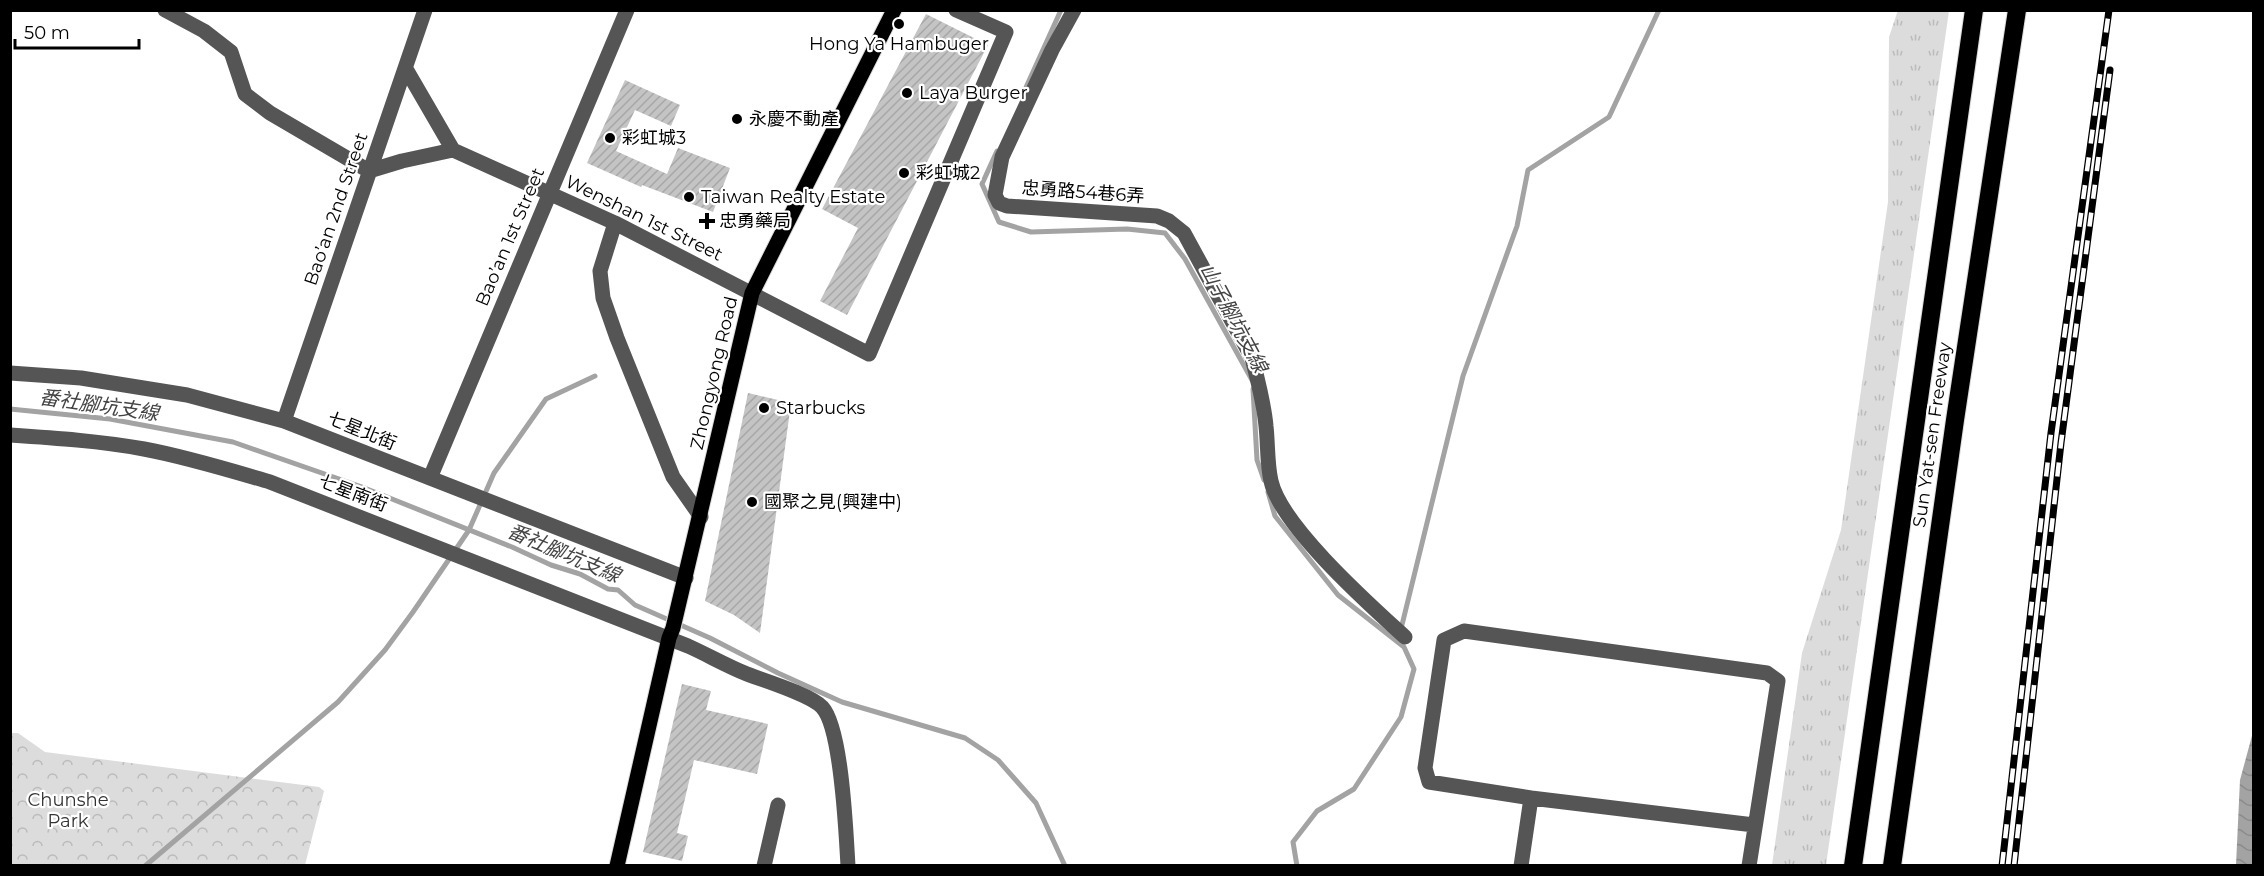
<svg xmlns="http://www.w3.org/2000/svg" width="2264" height="876" font-family="Montserrat,'Noto Sans TC',sans-serif">
<style>
.grass{fill:url(#grass-tufts)}
.park{fill:url(#park-crowns)}
.water{fill:url(#water-waves)}
.lines{fill:none;stroke-linecap:round;stroke-linejoin:round}
.stream{stroke:#a3a3a3;stroke-width:5}
.building{fill:url(#building-hatch)}
.major-casing{stroke:#dbdbdb;stroke-width:17}
.highway-casing{stroke:#dbdbdb;stroke-width:20}
.minor{stroke:#555;stroke-width:15}
.major{stroke:#000;stroke-width:15}
.highway{stroke:#000;stroke-width:18}
.rail-casing{stroke:#000;stroke-width:7}
.rail{stroke:#fff;stroke-width:4.5;stroke-dasharray:14;stroke-linecap:butt}
.poi-dot{fill:#000;stroke:#fff;stroke-width:2}
.labels{text-anchor:middle;dominant-baseline:central;stroke-width:4.5;stroke-linejoin:round;paint-order:stroke}
.poi-label{font-size:18px;fill:#000;stroke:#fff;text-anchor:start}
.street-label{font-size:18px;fill:#000;stroke:#fff}
.park-label{font-size:18px;fill:#333;stroke:#fff}
.water-label{font-size:20px;font-style:italic;fill:#444;stroke:#fff}
</style>
<defs>
<pattern id="grass-tufts" width="24" height="20" patternUnits="userSpaceOnUse" patternTransform="scale(1.5)"><rect width="24" height="20" fill="#dcdcdc"/><path d="M3 7l-1-3M5 7V3M7 7l1-3M15 17l-1-3M17 17v-4M19 17l1-3" fill="none" stroke="#bbb"/></pattern>
<pattern id="park-crowns" width="20" height="18" patternUnits="userSpaceOnUse" patternTransform="scale(1.5)"><rect width="20" height="18" fill="#dcdcdc"/><path d="M2 6a3 3 0 1 1 6 0M12 15a3 3 0 1 1 6 0" fill="none" stroke="#bbb"/></pattern>
<pattern id="water-waves" width="16" height="10" patternUnits="userSpaceOnUse" patternTransform="scale(1.5)"><rect width="16" height="10" fill="#a3a3a3"/><path d="M0 5q4-4 8 0t8 0" fill="none" stroke="#8b8b8b"/></pattern>
<pattern id="building-hatch" width="6" height="6" patternUnits="userSpaceOnUse" patternTransform="scale(1.5)"><rect width="6" height="6" fill="#c4c4c4"/><path d="M-1 1l2-2M0 6l6-6M5 7l2-2" fill="none" stroke="#a7a7a7"/></pattern>
</defs>
<rect width="100%" height="100%" fill="#fff"/>
<!-- grass -->
<path class="grass" d="M1898,10L1949,11L1826,865H1772L1802,653L1841,530L1888,202L1889,37Z"/>
<!-- park -->
<path class="park" d="M10,733H18L45,752L319,787L324,791L305,865H11Z"/>
<!-- water -->
<path class="water" d="M2253,732V865H2236L2240,780Z"/>
<g class="lines">
<!-- stream -->
<path class="stream" d="M1023,94L1061,10
M997,151L982,184L999,222L1031,232L1127,229L1165,233L1185,259L1252,380
M1253,389L1257,460L1264,480
M10,409L110,419L233,442L362,487L512,547L551,565L580,574L608,589L618,590L635,605L710,638L778,673L842,702L965,738L998,760L1036,803L1065,866
M1268,492L1275,516L1338,595L1404,647L1414,669L1401,717L1354,789L1317,811L1293,842L1297,866
M1401,629L1463,376L1517,226L1528,170L1609,117L1659,10
M145,866L338,702L385,650L413,612L469,530L494,473L546,399L595,376"/>
</g>
<!-- building -->
<path class="building" d="M926,14L988,45L847,315L820,301L858,228L822,209Z
M625,80L680,105L671,126L635,110L616,151L667,174L678,148L730,168L713,212L642,185L641,187L587,163Z
M748,393L791,403L760,633L734,615L705,601Z
M682,684L711,691L706,710L768,724L757,774L694,760L677,833L688,836L682,861L643,852Z"/>
<g class="lines">
<!-- major casing -->
<g class="major-casing">
<path id="major" d="M617,866L669,638L673,628L752,293L894,10"/>
</g>
<!-- highway casing -->
<g class="highway-casing">
<path id="highway" d="M1853,866L1974,10
M1892,866L1955,420L2017,10"/>
</g>
<!-- minor -->
<path class="minor" d="M165,10L204,31L231,52L245,94L270,113L369,171L402,161L453,150
M1074,10L1052,50L1002,157L995,195L999,203L1007,206L1157,216L1169,221L1184,233L1252,358C1258,381 1264,403 1266,426C1268,444 1267,464 1271,481C1281,526 1370,605 1405,637
M406,69L453,150
M453,150L615,223L869,354L1006,32L956,10
M615,223L600,271L603,298L617,338L673,477L701,517
M10,373L81,378L187,395L284,421L686,578
M284,421L425,10
M10,435C55,438 100,441 144,449C187,457 229,470 270,482L688,646C708,655 727,666 747,674C765,681 809,694 822,707C842,728 846,834 848,866
M430,478L627,10
M1531,798L1754,825
M764,866L778,805
M1521,866L1531,798L1429,782L1425,768L1444,640L1464,631L1767,673L1778,681L1749,866"/>
<!-- major -->
<use href="#major" class="major"/>
<!-- highway -->
<use href="#highway" class="highway"/>
<!-- rail casing -->
<g class="rail-casing">
<path id="rail" d="M2002,866L2051,433L2109,10
M2014,866L2061,443L2110,70"/>
</g>
<!-- rail -->
<use href="#rail" class="rail"/>
</g>
<!-- markers -->
<g class="poi-dot">
<circle cx="899" cy="24" r="6"/>
<circle cx="907" cy="93" r="6"/>
<circle cx="737" cy="119" r="6"/>
<circle cx="610" cy="138" r="6"/>
<circle cx="904" cy="173" r="6"/>
<circle cx="689" cy="197" r="6"/>
<path d="M704 212h6v6h6v6h-6v6h-6v-6h-6v-6h6z"/>
<circle cx="764" cy="408" r="6"/>
<circle cx="752" cy="502" r="6"/>
</g>
<g class="labels">
<!-- poi labels -->
<g class="poi-label">
<text x="899" y="44" text-anchor="middle">Hong Ya Hambuger</text>
<text x="919" y="93">Laya Burger</text>
<text x="749" y="119">永慶不動產</text>
<text x="622" y="138">彩虹城3</text>
<text x="916" y="173">彩虹城2</text>
<text x="701" y="197">Taiwan Realty Estate</text>
<text x="719" y="221">忠勇藥局</text>
<text x="776" y="408">Starbucks</text>
<text x="764" y="502">國聚之見(興建中)</text>
</g>
<!-- street labels -->
<g class="street-label">
<text transform="translate(1083 192) rotate(4)">忠勇路54巷6弄</text>
<text transform="translate(336 209) rotate(-71)">Bao’an 2nd Street</text>
<text transform="translate(644 218) rotate(26)">Wenshan 1st Street</text>
<text transform="translate(510 237) rotate(-67)">Bao’an 1st Street</text>
<text transform="translate(714 373) rotate(-77)">Zhongyong Road</text>
<text transform="translate(362 431) rotate(22)">七星北街</text>
<text transform="translate(1932 435) rotate(-82)">Sun Yat-sen Freeway</text>
<text transform="translate(353 493) rotate(21)">七星南街</text>
</g>
<!-- park labels -->
<g class="park-label">
<text x="68" y="800">Chunshe<tspan x="68" dy="21">Park</tspan></text>
</g>
<!-- water labels -->
<g class="water-label">
<text transform="translate(1234 318) rotate(62)">山子腳坑支線</text>
<text transform="translate(99 405) rotate(8)">番社腳坑支線</text>
<text transform="translate(564 553) rotate(23)">番社腳坑支線</text>
</g>
</g>
<!-- border -->
<rect width="2264" height="876" fill="none" stroke="#000000" stroke-width="24"/>
<!-- scale -->
<path d="M15 39v9h124v-9" fill="none" stroke="#000000" stroke-width="3"/>
<text x="24" y="39" font-size="18" fill="#000000" stroke="#ffffff" stroke-width="4.5" paint-order="stroke">50 m</text>
</svg>
